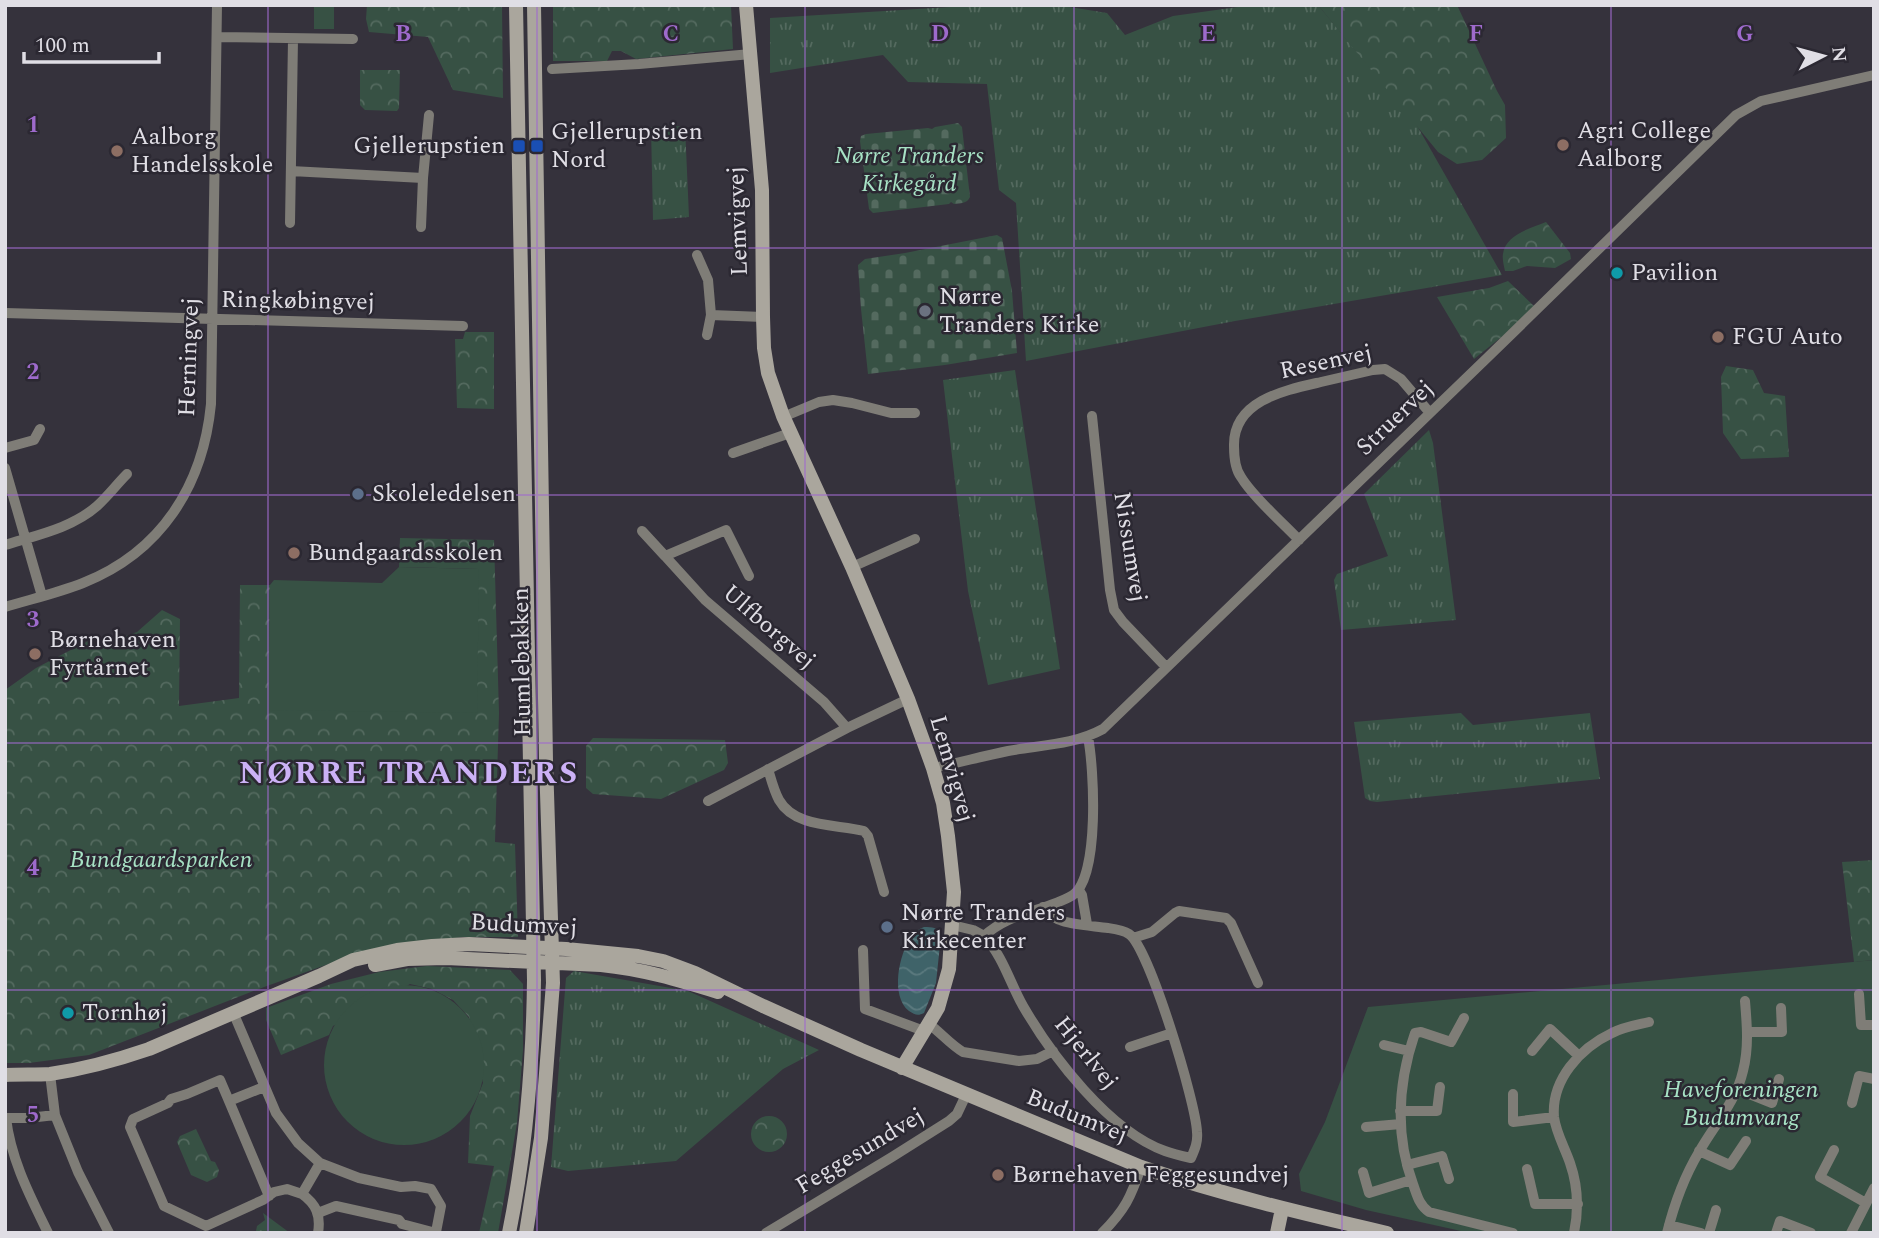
<svg xmlns="http://www.w3.org/2000/svg" width="1879" height="1238" font-family="Spectral,serif">
<style>
.grass{fill:url(#grass-tufts)}
.forest{fill:url(#forest-crowns)}
.cemetery{fill:url(#cemetery-stones)}
.garden{fill:#375144}
.water{fill:url(#water-waves)}
.lines{fill:none;stroke-linecap:round;stroke-linejoin:round}
.street{stroke:#7f7d77;stroke-width:10}
.secondary{stroke:#aaa69d;stroke-width:14}
.grid{fill:none;stroke:#9e6acc;stroke-width:2;stroke-opacity:0.55}
.education-dot{fill:#8d6e63;stroke:#2b2832;stroke-width:2.5}
.transit-dot{fill:#1a4fb4;stroke:#2b2832;stroke-width:2.5}
.culture-dot{fill:#0f9aa8;stroke:#2b2832;stroke-width:2.5}
.worship-dot{fill:#6b7280;stroke:#2b2832;stroke-width:2.5}
.service-dot{fill:#5c6f8a;stroke:#2b2832;stroke-width:2.5}
.labels{text-anchor:middle;dominant-baseline:central;stroke-width:5;stroke-linejoin:round;paint-order:stroke}
.poi-label{font-size:24px;fill:#e0dee5;stroke:#2b2832;text-anchor:start}
.park-label{font-size:24px;font-style:italic;fill:#a7e2c5;stroke:#2b2832}
.street-label{font-size:24px;fill:#e0dee5;stroke:#2b2832}
.district-label{font-size:32px;font-weight:bold;letter-spacing:2px;fill:#ccb1f6;stroke:#2b2832}
.grid-label{font-size:23px;text-anchor:middle;font-weight:bold;fill:#9e6acc;stroke:#2b2832;stroke-width:5;stroke-linejoin:round;paint-order:stroke}
</style>
<defs>
<pattern id="grass-tufts" width="24" height="20" patternUnits="userSpaceOnUse" patternTransform="scale(1.75)"><rect width="24" height="20" fill="#375144"/><path d="M3 7l-1-3M5 7V3M7 7l1-3M15 17l-1-3M17 17v-4M19 17l1-3" fill="none" stroke="#546a5f"/></pattern>
<pattern id="forest-crowns" width="20" height="18" patternUnits="userSpaceOnUse" patternTransform="scale(1.75)"><rect width="20" height="18" fill="#375144"/><path d="M2 6a3 3 0 1 1 6 0M12 15a3 3 0 1 1 6 0" fill="none" stroke="#546a5f"/></pattern>
<pattern id="cemetery-stones" width="16" height="16" patternUnits="userSpaceOnUse" patternTransform="scale(1.75)"><rect width="16" height="16" fill="#375144"/><path d="M2 7V4a2 2 0 0 1 4 0v3zM10 15v-3a2 2 0 0 1 4 0v3z" fill="#546a5f"/></pattern>
<pattern id="water-waves" width="16" height="10" patternUnits="userSpaceOnUse" patternTransform="scale(1.75)"><rect width="16" height="10" fill="#3f6369"/><path d="M0 5q4-4 8 0t8 0" fill="none" stroke="#5a797e"/></pattern>
</defs>
<rect width="100%" height="100%" fill="#35323c"/>
<!-- grass -->
<path class="grass" d="M983,5H1057L1107,13L1125,35L1173,16L1252,5H1318L1415,122L1502,275L1235,321L1026,361L1016,203L999,190L987,84L908,82L883,55L770,73V18Z
M685,126L689,217L653,220L651,127Z
M1015,370L1060,669L988,685L968,591L943,380Z
M1429,430L1433,443L1456,620L1341,630L1334,580L1337,574L1388,556L1364,494Z
M1461,713L1473,725L1590,713L1600,779L1377,802L1370,801L1365,798L1354,722Z
M574,971L688,991L819,1050L783,1069L676,1161L568,1171L551,1167L566,978Z
M263,1213L290,1233H252L256,1231L257,1226L265,1220Z"/>
<!-- forest -->
<path class="forest" d="M367,5H502L503,98L453,90L428,37L369,32L366,19Z
M553,5L731,6L733,49L636,59L621,51H612L607,61H553Z
M1318,5H1457L1497,91L1505,105L1506,138L1482,160L1457,164L1438,152Z
M360,70H400L399,108L397,111L365,110L360,105Z
M1546,222L1570,253L1571,259L1555,268L1527,266L1513,271H1505C1504,266 1502,259 1503,254C1505,235 1531,228 1546,222Z
M1508,281L1534,306L1504,335L1474,359L1437,297L1489,288Z
M465,332H494V409L457,408L455,339H463Z
M1726,366L1753,370L1764,393L1785,396L1789,457L1741,459L1723,433L1721,377Z
M400,538L494,540L499,713L495,842L515,844L518,937H462L351,956L264,987L89,1055L29,1063H5V690L36,668L92,639L103,644L137,632L162,610L180,619L179,706L239,698L240,585H270L269,710L479,569L399,567Z
M593,738L725,740L728,763L724,770L661,799L593,794L586,788V746Z
M1874,860V960L1854,962L1842,862Z
M427,966L510,970L523,984V1050L517,1123L498,1233H479L494,1166L468,1163L470,1116L483,1083L469,1017L453,1000L432,989L410,984L333,1026L329,1035L281,1055L266,1020V1008L331,984L379,972Z
M751 1134a18 18 0 1 1 36 0a18 18 0 1 1-36 0Z
M196,1129L211,1161L215,1162L219,1170L217,1177L207,1182L191,1175L177,1142L180,1136Z"/>
<!-- cemetery -->
<path class="cemetery" d="M958,123L962,127L970,197C967,204 960,203 954,204L951,202L949,204L873,213L869,209L860,141L861,136L866,134L928,128L932,129L935,127Z
M997,235L1002,238L1012,291L1017,353L945,365L868,374L861,309L858,265L865,259L905,253Z"/>
<!-- garden -->
<path class="garden" d="M314,5H334V29H314Z
M399,567L479,569L477,713L268,710L270,585L274,580L382,583Z
M1874,960V1233H1470L1366,1210L1301,1191L1299,1174L1325,1122L1368,1007Z
M324 1065a80 80 0 1 1 160 0a80 80 0 1 1-160 0Z"/>
<!-- water -->
<path class="water" d="M924,927C932,927 938,927 941,935L936,983L924,1013C918,1016 915,1015 909,1011C890,996 899,954 911,937C914,932 919,929 924,927Z"/>
<g class="lines">
<!-- street -->
<path class="street" d="M217,37L353,39
M552,69L639,64L751,54
M291,171L423,178
M290,223L293,39
M421,227L423,178L429,115
M697,255L708,280L711,315L763,317
M5,313L463,326
M707,335L711,315
M1092,416L1110,590L1114,610L1123,622L1166,667
M783,417L819,402L833,400L852,403L891,413H915
M5,448L34,440L40,429
M733,453L790,433
M5,468L42,596
M642,531L665,556
M1299,540C1282,522 1253,497 1241,477C1235,469 1234,456 1234,446C1233,400 1286,390 1321,382C1338,378 1355,374 1373,370L1385,369L1401,379L1430,413
M5,545C37,535 72,528 97,506C108,496 117,484 127,474
M852,567L915,539
M749,576L726,530L665,556L705,600L824,702L847,728
M5,607C31,599 58,593 83,583C161,552 203,486 211,404L217,5
M933,768C958,763 983,756 1008,751C1041,745 1074,745 1103,729L1488,357L1736,115L1761,101L1874,75
M768,769C771,779 774,791 779,800C795,828 836,824 864,831L868,836L884,892
M708,801L847,728L908,699
M1079,890L1082,895L1087,924
M952,925L973,930L984,936C1004,918 1023,915 1048,906C1056,903 1065,900 1073,895C1100,876 1094,768 1088,737
M984,936C1003,956 1010,983 1023,1006C1052,1056 1109,1131 1165,1151C1173,1154 1182,1156 1191,1158C1195,1149 1198,1142 1197,1132C1196,1103 1149,947 1129,934C1123,930 1115,929 1108,928C1095,926 1071,925 1060,920C1053,918 1049,912 1043,907
M1133,938L1152,932L1175,913L1179,911L1226,918L1231,923L1258,983
M863,950L865,1009L924,1031
M1859,994L1861,1025H1874
M233,1012L276,1113L298,1143L320,1163L359,1178L401,1187L415,1186L431,1189L441,1206L436,1232
M1464,1018L1451,1042L1421,1032L1415,1033C1398,1083 1395,1135 1413,1184C1417,1195 1419,1205 1429,1212L1513,1233
M929,1024C941,1033 951,1045 963,1052L1019,1061L1037,1059L1053,1051
M1747,1032H1782L1781,1008
M1384,1045L1409,1051
M1130,1047L1172,1033
M1532,1051L1550,1029L1579,1056
M264,1087L229,1101L220,1080L187,1094L171,1099L168,1103L133,1119L130,1127L164,1206L206,1226L263,1200L274,1192L287,1189L302,1194L320,1163
M1737,1089L1772,1103L1779,1079
M1513,1094V1122L1554,1117
M229,1101L269,1196
M1852,1103L1859,1076L1874,1079
M1400,1111H1437L1440,1087
M55,1115L78,1172L109,1233
M5,1118H29L55,1115L50,1074
M6,1118C11,1160 30,1196 48,1233
M1366,1127L1401,1124
M1834,1150L1820,1177L1866,1203
M1699,1151L1730,1165L1746,1141
M1407,1165L1442,1156L1449,1179
M1527,1169L1535,1204H1578
M1363,1172L1369,1193L1411,1180
M302,1194C316,1204 321,1215 318,1233
M318,1213L336,1206L399,1220L402,1224L436,1233
M1669,1225L1701,1233
M766,1233L892,1157L949,1121L957,1114L966,1095
M1102,1233C1125,1210 1131,1197 1141,1167
M1574,1233C1579,1209 1578,1186 1570,1163C1565,1148 1556,1133 1554,1117C1551,1080 1580,1048 1612,1033C1623,1027 1636,1025 1649,1022
M1667,1233C1674,1205 1684,1177 1699,1152C1714,1125 1736,1102 1743,1071C1749,1048 1747,1025 1745,1001
M1709,1233L1716,1210
M1776,1233L1780,1221L1811,1233
M1851,1233L1874,1188"/>
<!-- secondary -->
<path class="secondary" d="M746,5L762,190L763,317L764,348L768,373L783,416L852,567L908,699L933,768L943,803L948,836L954,892L949,969L938,1008L902,1068
M375,965L407,959L446,958L601,965C642,969 679,980 718,992
M5,1075C20,1074 36,1075 50,1074C84,1069 117,1060 149,1049L319,976L353,960L397,950L432,946L469,944L566,949L638,956L663,961L695,973L763,1006L861,1050L1141,1167C1221,1194 1304,1214 1387,1233
M509,1233C526,1149 533,1065 534,980L516,5
M526,1233L541,1138L553,983L546,761L534,5
M1277,1233L1282,1209"/>
</g>
<!-- grid -->
<path class="grid" d="M268,5V1233M537,5V1233M805,5V1233M1074,5V1233M1342,5V1233M1611,5V1233M5,248H1874M5,495H1874M5,743H1874M5,990H1874"/>
<!-- markers -->
<g class="education-dot">
<circle cx="1563" cy="145" r="7"/>
<circle cx="117" cy="151" r="7"/>
<circle cx="1718" cy="337" r="7"/>
<circle cx="294" cy="553" r="7"/>
<circle cx="35" cy="654" r="7"/>
<circle cx="998" cy="1175" r="7"/>
</g>
<g class="transit-dot">
<rect x="512" y="139" width="14" height="14" rx="3.5"/>
<rect x="530" y="139" width="14" height="14" rx="3.5"/>
</g>
<g class="culture-dot">
<circle cx="1617" cy="273" r="7"/>
<circle cx="68" cy="1013" r="7"/>
</g>
<circle class="worship-dot" cx="925" cy="311" r="7"/>
<g class="service-dot">
<circle cx="358" cy="494" r="7"/>
<circle cx="887" cy="927" r="7"/>
</g>
<g class="labels">
<!-- poi labels -->
<g class="poi-label">
<text x="1577" y="131">Agri College<tspan x="1577" dy="28">Aalborg</tspan></text>
<text x="551" y="132">Gjellerupstien<tspan x="551" dy="28">Nord</tspan></text>
<text x="131" y="137">Aalborg<tspan x="131" dy="28">Handelsskole</tspan></text>
<text x="505" y="146" text-anchor="end">Gjellerupstien</text>
<text x="1631" y="273">Pavilion</text>
<text x="939" y="297">Nørre<tspan x="939" dy="28">Tranders Kirke</tspan></text>
<text x="1732" y="337">FGU Auto</text>
<text x="372" y="494">Skoleledelsen</text>
<text x="308" y="553">Bundgaardsskolen</text>
<text x="49" y="640">Børnehaven<tspan x="49" dy="28">Fyrtårnet</tspan></text>
<text x="901" y="913">Nørre Tranders<tspan x="901" dy="28">Kirkecenter</tspan></text>
<text x="82" y="1013">Tornhøj</text>
<text x="1012" y="1175">Børnehaven Feggesundvej</text>
</g>
<!-- park labels -->
<g class="park-label">
<text x="909" y="156">Nørre Tranders<tspan x="909" dy="28">Kirkegård</tspan></text>
<text x="161" y="860">Bundgaardsparken</text>
<text x="1741" y="1090">Haveforeningen<tspan x="1741" dy="28">Budumvang</tspan></text>
</g>
<!-- street labels -->
<g class="street-label">
<text transform="translate(738 221) rotate(-92)">Lemvigvej</text>
<text transform="translate(298 301) rotate(1)">Ringkøbingvej</text>
<text transform="translate(189 357) rotate(-88)">Herningvej</text>
<text transform="translate(1326 362) rotate(-12)">Resenvej</text>
<text transform="translate(1395 418) rotate(-44)">Struervej</text>
<text transform="translate(1130 547) rotate(81)">Nissumvej</text>
<text transform="translate(769 627) rotate(41)">Ulfborgvej</text>
<text transform="translate(522 662) rotate(-91)">Humlebakken</text>
<text transform="translate(952 769) rotate(74)">Lemvigvej</text>
<text transform="translate(524 925) rotate(3)">Budumvej</text>
<text transform="translate(1086 1053) rotate(51)">Hjerlvej</text>
<text transform="translate(1077 1116) rotate(22)">Budumvej</text>
<text transform="translate(860 1151) rotate(-31)">Feggesundvej</text>
</g>
<!-- district labels -->
<g class="district-label">
<text x="409" y="773">NØRRE TRANDERS</text>
</g>
</g>
<g class="grid-label">
<text x="403" y="41">B</text>
<text x="671" y="41">C</text>
<text x="940" y="41">D</text>
<text x="1208" y="41">E</text>
<text x="1476" y="41">F</text>
<text x="1745" y="41">G</text>
<text x="33" y="132">1</text>
<text x="33" y="379">2</text>
<text x="33" y="627">3</text>
<text x="33" y="875">4</text>
<text x="33" y="1122">5</text>
</g>
<!-- border -->
<rect width="1879" height="1238" fill="none" stroke="#e0dee5" stroke-width="14"/>
<!-- north arrow -->
<g transform="translate(1823 56) rotate(84)" stroke="#2b2832" stroke-width="5" paint-order="stroke">
<path d="M0-5L12 26L0 18L-12 26Z" fill="#e0dee5"/>
<text y="-10" font-size="19" font-weight="bold" text-anchor="middle" fill="#e0dee5">N</text>
</g>
<!-- scale -->
<path d="M24 52v10h135v-10" fill="none" stroke="#e0dee5" stroke-width="3.5"/>
<text x="35" y="52" font-size="21" fill="#e0dee5" stroke="#2b2832" stroke-width="5" paint-order="stroke">100 m</text>
</svg>
